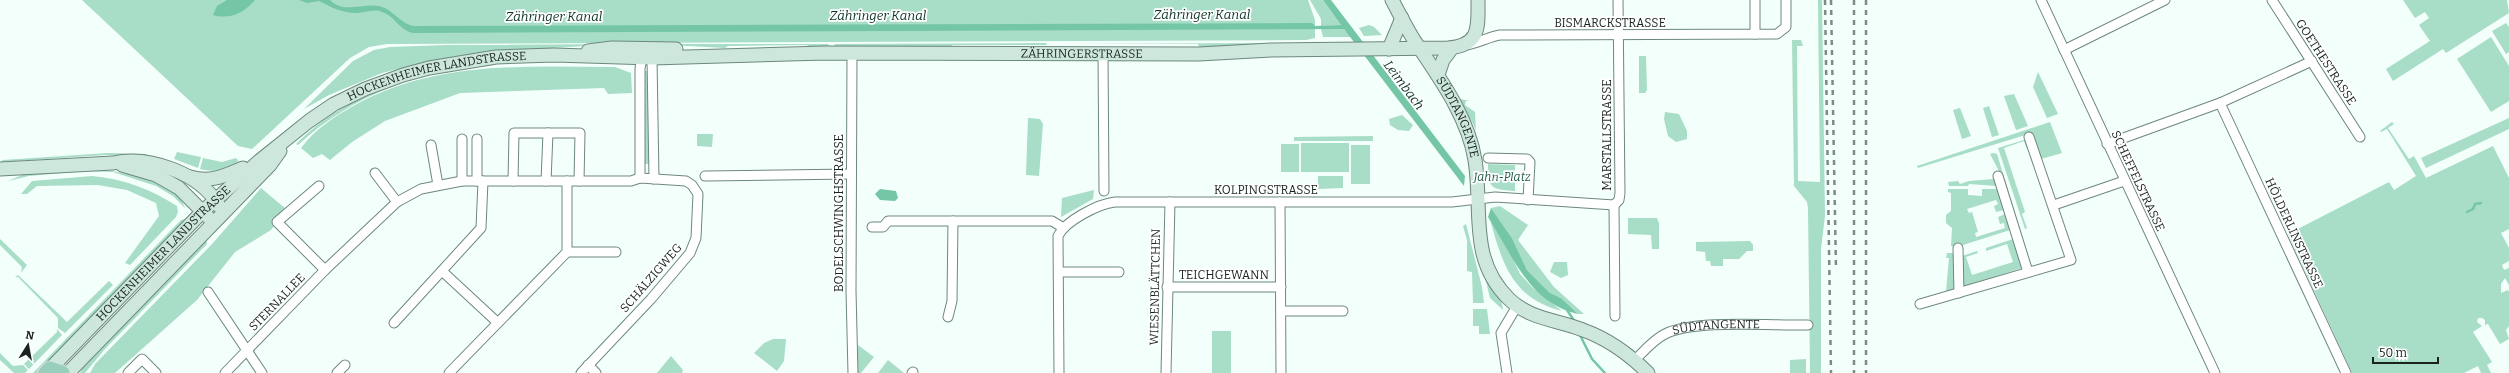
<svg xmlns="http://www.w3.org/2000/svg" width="2509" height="373" font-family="Bitter,serif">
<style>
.green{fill:#a8ddc7}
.water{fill:#74c6a7}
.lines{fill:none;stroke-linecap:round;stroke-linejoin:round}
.stream{stroke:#74c6a7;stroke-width:2.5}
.street-casing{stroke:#6d887d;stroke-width:11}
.secondary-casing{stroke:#6d887d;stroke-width:15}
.primary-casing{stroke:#dadcdb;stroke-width:17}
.street{stroke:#fff;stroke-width:9}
.secondary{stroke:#cde7dd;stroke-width:13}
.primary{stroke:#9acebc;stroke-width:15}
.rail{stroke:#7f8a85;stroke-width:2.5;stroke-dasharray:5 5;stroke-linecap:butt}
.labels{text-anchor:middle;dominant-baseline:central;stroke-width:3.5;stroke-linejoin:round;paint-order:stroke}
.street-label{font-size:12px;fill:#19241f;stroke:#fff}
.park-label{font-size:12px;font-style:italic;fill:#1e5e49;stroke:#fff}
.water-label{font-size:13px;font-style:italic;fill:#0b3225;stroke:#fff}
</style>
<rect width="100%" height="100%" fill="#f3fffa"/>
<!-- green -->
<path class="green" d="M82,0H1308L1315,20V38L1306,40L387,44L369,47L350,58L252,149L238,146Z
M1310,0H1323L1341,25L1321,26V19Z
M1818,0H1822L1825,216L1821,249V373H1810L1808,208L1807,202L1794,186L1792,40H1801L1803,46H1797L1798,181L1820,182Z
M2403,0H2507L2509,13L2446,53L2443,49L2393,81L2386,69L2430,41L2419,25L2429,18L2425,12L2415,18Z
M2506,23L2509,27V52L2506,54L2492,31Z
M1369,25L1374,27L1382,35L1364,36L1359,28Z
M1321,29H1344L1351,37H1323Z
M2491,37L2509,66V101L2491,112L2457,59Z
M1046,43L1047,45H953L948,48L834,46L835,44Z
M1298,43L1199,48L1198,44H1062Z
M618,44L488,52L434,60L382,73L329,95L304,109L353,61L374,50L390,47L447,45Z
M651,44H828L830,47H809L807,45L728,46L725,48Z
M1639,56H1646L1647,90L1645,93H1639Z
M615,67L631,73L632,93L608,94L604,88L460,93L385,121L352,142L330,160L322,154L313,158L301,148C315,129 334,117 355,105C437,60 524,67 615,67Z
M644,71H647L651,164H644Z
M2038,72L2058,114L2047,118L2033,87Z
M390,87C355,102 326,119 298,145L296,144C325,115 352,101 390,87Z
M2014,94L2028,126L2016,130L2004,96Z
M1460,99L1470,101H1466L1465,105L1475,112L1476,130Z
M1989,106L1999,135L1992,137L1983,108Z
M1960,108L1971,136L1962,139L1953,110Z
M1665,112L1679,114L1687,131V139L1676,142L1668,136L1664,119Z
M1402,115L1413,125L1409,131L1398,130L1390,125L1389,119Z
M1028,118L1040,119L1043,124L1039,176L1026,175Z
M2509,118V129L2426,168L2421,158Z
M2050,122L2062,153L2041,159L2032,133L1918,168L1917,166Z
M2392,122L2394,124L2388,128L2409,159L2414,156L2426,178L2493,146L2509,178V229L2501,233L2509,248V261L2502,265L2504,270L2509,268V285L2505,278L2501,284V293L2508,290L2509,292V326L2506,330L2509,339L2500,344L2488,324L2485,325V320L2482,318H2478L2477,322L2482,326L2473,332L2492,362L2487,365L2491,373H2481L2478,366L2464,373H2352L2288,234L2389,182L2394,190L2416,176L2387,129L2381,132L2380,131Z
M697,134H713L712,147L697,146Z
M1373,136V141H1294V137Z
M2027,139L2030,148L2027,149L2024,141L2004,148L2025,212L2022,214L2027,228L2025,229L1998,148Z
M1301,143H1349V172H1301Z
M1281,144H1299V172H1281Z
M1351,145H1370V184H1351Z
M177,152L201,157L198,168L174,159Z
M108,153L147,154V156L106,155L0,162L3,160Z
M1993,153L1997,154L2030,262L2028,263L2000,173L1990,154Z
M203,158L222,162L236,158L238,160C234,173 210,172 200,169Z
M1488,164L1515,165V191C1491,189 1488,189 1488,164Z
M99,169C122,172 178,182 185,208L173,196L156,186L113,172L85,171L29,176L8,181L24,174Z
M92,176C124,179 150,189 177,206L178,212L176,217L130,265L125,263L159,216L156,203L127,190L98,185L37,186L27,194H21L32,181Z
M1318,176H1343V188L1318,189Z
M1994,179L1996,186L1969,184L1968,186H1949L1948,182L1958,181L1960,184L1969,181Z
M261,188L286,209L271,230L235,252L197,300L115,373H90L95,364L213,243Z
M1948,189H1968V195L1982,196V189H1997L2004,210L1996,212L1994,206L1998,204L1996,200L1967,209L1969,213L1972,212L1978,232L1975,233L1976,237L2005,228L2004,223L2000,224L1998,217L2005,214L2010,230L1960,246H1951L1952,228L1946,223V215L1951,211V193L1948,192Z
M1094,190L1093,199L1061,217L1062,198Z
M1500,206L1528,225L1518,240L1554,287L1584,314H1578L1561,298L1550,293L1527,270L1512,238L1491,208Z
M1628,218H1657L1659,223V249H1652L1651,235L1628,234Z
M185,219L181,227L39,373H33L181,220Z
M1490,219L1509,250L1520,274L1533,288L1562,311C1513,299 1502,264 1490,219Z
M1466,224L1482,287L1484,303H1473L1472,272L1467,271V240L1463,226Z
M0,239L27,265L21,273L22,267L0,245Z
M206,239L207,244L105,349L85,373H80L84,364Z
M2013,239L2022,268L1962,287V256L1977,251L1978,253L1966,257L1972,275L2013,262L2007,244L1986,251V248Z
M1750,241L1753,245V251H1747L1739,259H1723V266H1711L1710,261H1706L1705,252L1696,251V242Z
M1479,253L1501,298L1503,310L1490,298Z
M1947,253H1955V290L1946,292L1949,258H1946Z
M1554,262H1567L1568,275L1561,278L1550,272Z
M18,275L67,322L109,281L113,285L65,333L58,328V318L18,277H15Z
M1473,309H1487L1490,334H1479V326H1473Z
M57,329L62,335L29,369L24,364L57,332Z
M1212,331H1231V373H1212Z
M773,339H786L784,361L777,371L754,353L764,343Z
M858,345L874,357L861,373H858Z
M0,353L13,366L23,365L28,370L25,373H14L0,360Z
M671,356L683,370L682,373H657Z
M1806,359V373H1790V360Z
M888,360L904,373H878Z"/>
<!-- water -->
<path class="water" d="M227,0H255C244,13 230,20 213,15L217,6Z
M299,0H330C343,14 363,3 379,6C393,9 401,25 415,26L1312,23L1315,26L1341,25L1323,0H1331L1465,176L1464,186L1344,29L413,33C399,30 395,16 382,12C372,8 364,14 354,13C340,12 331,7 319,1L307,3Z
M880,189L896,191L898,198L895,201L880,200L875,194Z
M1491,208L1512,238L1527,270L1550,293L1561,298L1578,314C1529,303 1513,256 1488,217Z"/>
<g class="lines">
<!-- stream -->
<path class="stream" d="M2467,212L2473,209L2475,204L2481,203
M1567,310L1575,322
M1579,333L1592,359L1605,373"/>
<!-- street casing -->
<g class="street-casing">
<g id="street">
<path d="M1755,0V34"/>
<path d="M2041,0L2215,373"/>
<path d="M2272,0L2360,137"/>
<path d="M1466,45C1479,43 1488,37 1500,35L1777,34L1786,27V0"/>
<path d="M2064,50L2165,0"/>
<path d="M650,52L652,58L654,179"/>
<path d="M852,53L851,291L853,373"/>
<path d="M1103,53L1104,191"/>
<path d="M2220,103L2346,373"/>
<path d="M462,139V181"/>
<path d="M477,139V181"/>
<path d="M2107,144L2220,103L2312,61"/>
<path d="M431,145L438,185"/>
<path d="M1488,158L1527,159L1530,162L1528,200"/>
<path d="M375,173L397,202"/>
<path d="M705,176L851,174"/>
<path d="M1998,176L2028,272"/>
<path d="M640,178V69L641,62L647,55"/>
<path d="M513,181L514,133H580L579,181"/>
<path d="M546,181L548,133"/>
<path d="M319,186L277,222L325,270"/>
<path d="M1280,202L1281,373"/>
<path d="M1614,205L1619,200L1620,193L1618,0"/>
<path d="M1614,205L1615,316"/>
<path d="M2054,205L2124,181"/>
<path d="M872,227H883L888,221H1052L1062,227"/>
<path d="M1958,248L1959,293"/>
<path d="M567,252H616"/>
<path d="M442,271L497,322"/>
<path d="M1059,272H1119"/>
<path d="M1167,287H1281"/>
<path d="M208,292L262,373"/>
<path d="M1920,304L2071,260L2029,137"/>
<path d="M1281,311H1343"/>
<path d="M948,317L952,301L953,221"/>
<path d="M394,323L481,228L483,181"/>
<path id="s1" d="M1635,360C1644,351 1653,340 1665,334C1695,319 1772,326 1808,325"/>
<path d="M588,365L596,373"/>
<path d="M128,373L142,359L156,373"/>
<path d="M225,373L325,270L397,202L421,189L462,181H631L640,178L686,181L692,185L698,194L696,238L690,253L651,299L581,373"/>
<path d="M337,373L345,365"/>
<path d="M449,373L567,252V181"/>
<path d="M912,373L913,372"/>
<path d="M1059,373L1058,236C1065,221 1098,204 1115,202H1452L1495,197L1614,205"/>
<path d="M1166,373L1170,202"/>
<path d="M1507,373L1501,333L1517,306"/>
</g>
</g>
<!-- secondary casing -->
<g class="secondary-casing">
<g id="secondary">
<path id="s2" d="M1392,0C1399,13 1406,27 1414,40C1438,76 1468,116 1475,160C1483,210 1468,259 1509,299C1529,319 1558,320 1583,330C1608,339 1630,355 1648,373"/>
<path d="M1389,49L1402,18"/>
<path d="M588,51L612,48L676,49"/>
<path d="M1438,75L1443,60L1452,48"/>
<path d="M122,165L156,175L179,188L208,217"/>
<path d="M0,169L113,163C149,155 200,173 219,206"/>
<path d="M190,177C211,183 224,176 243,168"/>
<path id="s3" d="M50,369L203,211L258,162L309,121L334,104L365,89L403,75L429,68L496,57L554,55L652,58L825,53L1199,54L1271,50L1448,48C1481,45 1478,27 1478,0"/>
<path d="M68,373L270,165L280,151"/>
</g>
</g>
<!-- primary casing -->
<g class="primary-casing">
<path id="primary" d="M46,373L50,369L62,373"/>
</g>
<!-- street -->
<use href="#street" class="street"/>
<!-- secondary -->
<use href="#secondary" class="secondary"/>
<!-- primary -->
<use href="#primary" class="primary"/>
<!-- rail -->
<path class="rail" d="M1825,0L1831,373
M1831,0L1836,269
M1854,0V373
M1866,0V373"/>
</g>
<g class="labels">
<!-- street labels -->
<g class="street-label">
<text x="1610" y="23">BISMARCKSTRASSE</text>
<text stroke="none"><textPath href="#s3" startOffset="1145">ZÄHRINGERSTRASSE</textPath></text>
<text transform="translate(2326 62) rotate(57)">GOETHESTRASSE</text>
<text stroke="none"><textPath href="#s3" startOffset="497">HOCKENHEIMER LANDSTRASSE</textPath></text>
<text stroke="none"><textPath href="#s2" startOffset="135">SÜDTANGENTE</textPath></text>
<text transform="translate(1607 135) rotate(-90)">MARSTALLSTRASSE</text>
<text transform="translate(2138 181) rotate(65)">SCHEFFELSTRASSE</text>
<text x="1266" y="190">KOLPINGSTRASSE</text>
<text transform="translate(839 213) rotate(-90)">BODELSCHWINGHSTRASSE</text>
<text transform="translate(2294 233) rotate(65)">HÖLDERLINSTRASSE</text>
<text stroke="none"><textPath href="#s3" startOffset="162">HOCKENHEIMER LANDSTRASSE</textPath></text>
<text x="1224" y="275">TEICHGEWANN</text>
<text transform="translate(651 278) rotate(-49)">SCHÄLZIGWEG</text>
<text transform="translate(1155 287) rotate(-89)">WIESENBLÄTTCHEN</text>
<text transform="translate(277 302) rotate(-46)">STERNALLEE</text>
<text stroke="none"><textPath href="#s1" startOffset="92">SÜDTANGENTE</textPath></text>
</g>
<!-- park labels -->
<g class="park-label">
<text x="1502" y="177">Jahn-Platz</text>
</g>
<!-- water labels -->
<g class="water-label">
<text x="1202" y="14">Zähringer Kanal</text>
<text x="878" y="15">Zähringer Kanal</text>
<text x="554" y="16">Zähringer Kanal</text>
<text transform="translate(1404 85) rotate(53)">Leimbach</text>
</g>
</g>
<!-- north arrow -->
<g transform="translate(28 345) rotate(11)" stroke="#ffffff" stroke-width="3" paint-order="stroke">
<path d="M0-3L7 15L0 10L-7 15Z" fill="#19241f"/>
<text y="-6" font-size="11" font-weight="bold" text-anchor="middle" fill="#19241f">N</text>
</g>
<!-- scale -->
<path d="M2373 357v6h65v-6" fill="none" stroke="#19241f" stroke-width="2"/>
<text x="2379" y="357" font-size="12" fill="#19241f" stroke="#ffffff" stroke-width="3" paint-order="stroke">50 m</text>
</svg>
